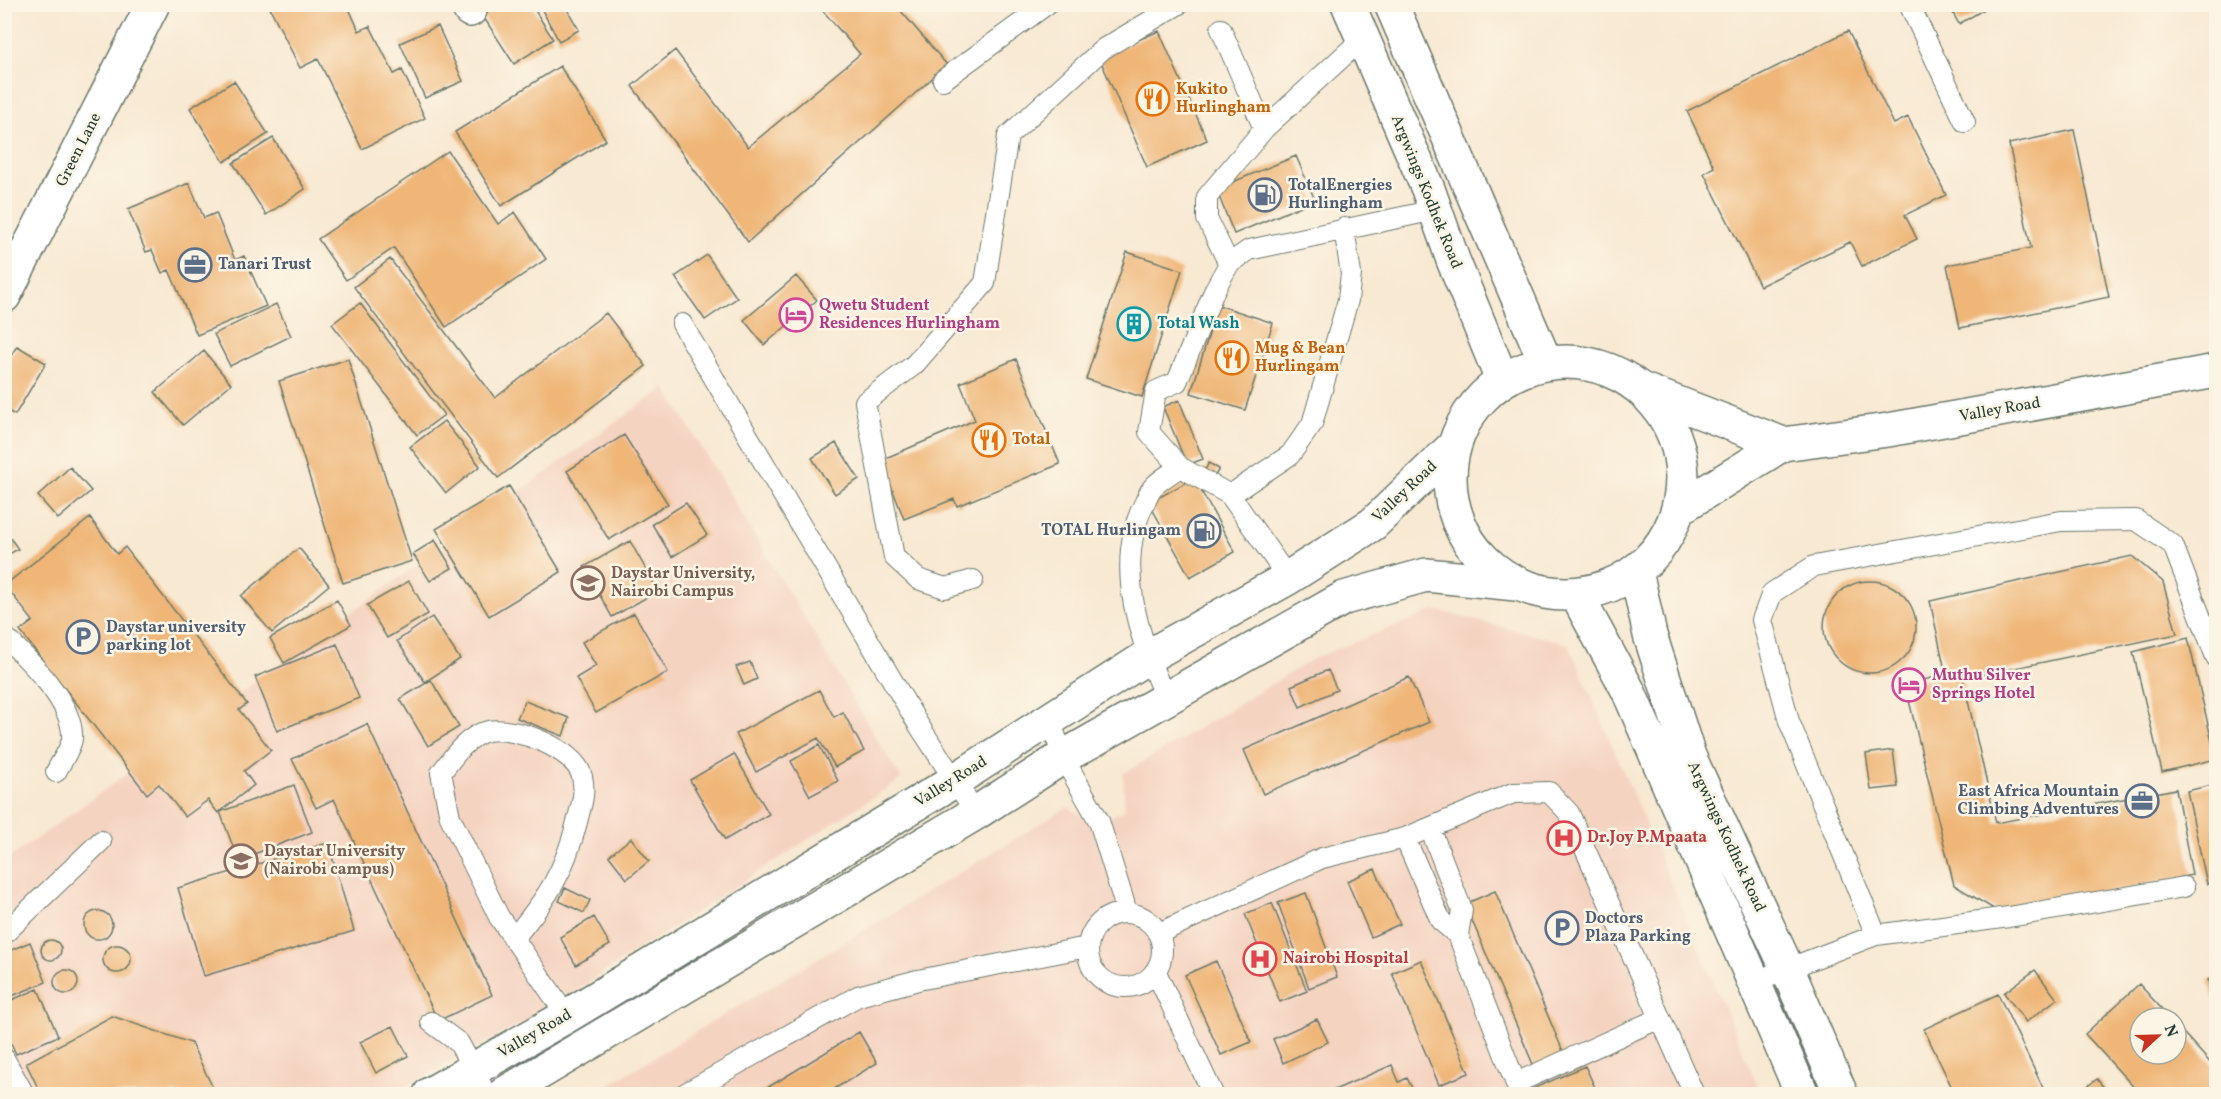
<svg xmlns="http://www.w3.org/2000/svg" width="2221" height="1099" font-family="Vollkorn,serif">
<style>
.built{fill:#f5d3c1}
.building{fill:#efb677}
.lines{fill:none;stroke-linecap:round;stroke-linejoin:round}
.lane-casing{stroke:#6b796c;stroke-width:22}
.street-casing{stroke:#6b796c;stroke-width:36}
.secondary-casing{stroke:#6b796c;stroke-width:36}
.lane{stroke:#fff;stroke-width:20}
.street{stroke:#fff;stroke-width:33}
.secondary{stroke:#fff;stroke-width:33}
.labels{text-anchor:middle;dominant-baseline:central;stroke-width:5;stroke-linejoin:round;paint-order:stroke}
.food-label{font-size:16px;font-weight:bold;fill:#c56008;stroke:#fcf5e5;text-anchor:start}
.street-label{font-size:16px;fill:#1f3d34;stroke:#fcf5e5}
.service-label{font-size:16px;font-weight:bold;fill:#4e5e75;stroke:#fcf5e5;text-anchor:start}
.hotel-label{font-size:16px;font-weight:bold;fill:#b23c85;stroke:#fcf5e5;text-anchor:start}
.culture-label{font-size:16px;font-weight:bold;fill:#0d838f;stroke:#fcf5e5;text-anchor:start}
.education-label{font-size:16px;font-weight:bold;fill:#785e54;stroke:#fcf5e5;text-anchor:start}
.health-label{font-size:16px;font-weight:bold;fill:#be3a42;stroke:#fcf5e5;text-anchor:start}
</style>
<rect width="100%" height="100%" fill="#fcf5e5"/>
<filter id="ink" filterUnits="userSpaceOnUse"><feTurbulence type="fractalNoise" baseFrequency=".0167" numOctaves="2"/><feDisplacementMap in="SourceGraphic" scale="12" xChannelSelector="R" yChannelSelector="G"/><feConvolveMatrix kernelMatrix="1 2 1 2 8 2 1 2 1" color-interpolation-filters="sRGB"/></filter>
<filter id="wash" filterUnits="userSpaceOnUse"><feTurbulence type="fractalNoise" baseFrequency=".008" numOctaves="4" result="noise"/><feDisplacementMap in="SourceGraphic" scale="24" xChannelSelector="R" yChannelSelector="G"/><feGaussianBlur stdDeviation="1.35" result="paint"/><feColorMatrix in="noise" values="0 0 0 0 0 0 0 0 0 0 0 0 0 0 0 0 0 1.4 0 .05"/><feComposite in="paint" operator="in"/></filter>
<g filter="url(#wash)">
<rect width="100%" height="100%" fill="#f8e9d3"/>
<!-- built -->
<path class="built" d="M665,387L901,779L543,1012L392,1094H5L4,862Z
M1435,610L1569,644L1761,1094H593L1068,807L1094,824L1125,810L1123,774L1317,657Z"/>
<g id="blocks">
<!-- building -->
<path class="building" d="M268,4H347L359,31L370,26L394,74L402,70L425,118L362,149L318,59L300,68Z
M475,4H531L553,39L514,64Z
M552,4H564L579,30L559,41L542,10Z
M817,4H895L947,65L748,242L632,86L675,50L748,147L860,54Z
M1948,4H1986L1988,7L1959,24Z
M438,26L463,81L425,98L400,43Z
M1159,31L1207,140L1147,167L1099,57Z
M1848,31L1894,124L1908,117L1946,195L1905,215L1917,239L1862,266L1850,242L1760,286L1704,173L1714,167L1687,111Z
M560,66L606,140L501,206L455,132Z
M234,81L268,134L224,162L190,108Z
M2074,130L2109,297L1960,328L1947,265L2031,248L2009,144Z
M273,138L305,189L266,215L233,163Z
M448,151L498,224L515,212L546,259L446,327L394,248L346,280L318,239Z
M1296,156L1315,200L1234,234L1216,189Z
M189,183L204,218L216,213L235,260L244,256L266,306L197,335L169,270L162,273L152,250L146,252L128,209Z
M1127,252L1182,270L1142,397L1086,379Z
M707,255L737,298L705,320L675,277Z
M390,259L495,398L606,313L646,366L498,478L354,287Z
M796,276L817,300L764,345L744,320Z
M360,303L444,415L417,435L332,324Z
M276,304L291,336L230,366L214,334Z
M1218,305L1273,323L1245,410L1191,393Z
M17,346L46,363L15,415L4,409V367Z
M204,351L231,384L183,425L155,392Z
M348,359L412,561L343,583L279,381Z
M1016,359L1060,464L957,506L954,499L904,519L881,460L975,420L960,383Z
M1179,400L1203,459L1187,465L1163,407Z
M444,421L480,466L446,493L410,447Z
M624,435L668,504L609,540L567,471Z
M836,443L859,479L835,494L812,458Z
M1209,463L1219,469L1213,479L1203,473Z
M70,467L91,491L58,519L38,496Z
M1194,478L1235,552L1190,577L1149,503Z
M509,486L561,572L489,616L436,529Z
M686,503L707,535L672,557L652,524Z
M90,518L117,554L125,547L247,704L239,710L271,750L244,771L254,785L218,813L208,800L185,817L159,784L147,794L20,631L33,621L5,585Z
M4,529L18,549L4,557Z
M435,540L452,568L430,581L413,554Z
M630,541L658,591L612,617L584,567Z
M299,548L329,585L272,633L241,596Z
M2132,556L2163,582L2177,634L1963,679L1996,823L2176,789L2192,875L2002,914L1954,885L1905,684L1946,675L1930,601Z
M409,581L428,614L387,638L367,605Z
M1824 627a46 46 0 1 1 92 0a46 46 0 1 1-92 0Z
M337,600L351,625L284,663L270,638Z
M634,613L668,672L596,713L576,678L596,666L582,642Z
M432,617L460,659L425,682L397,641Z
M2188,638L2216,759L2162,772L2133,652Z
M337,644L359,698L277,731L255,677Z
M750,662L757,679L744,685L736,667Z
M1328,670L1337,690L1300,707L1291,686Z
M1409,677L1429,722L1263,794L1244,750Z
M431,680L459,727L428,746L400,699Z
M819,690L834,717L843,712L864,751L835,767L818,738L756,772L736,734Z
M525,701L569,718L563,736L517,718Z
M367,724L492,995L438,1021L334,799L316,808L292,759Z
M819,745L838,781L810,796L791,761Z
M1893,750L1898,787L1871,790L1866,754Z
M734,754L769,814L725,840L690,780Z
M2216,784V882L2207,884L2187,791Z
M294,785L312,832L238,860L220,812Z
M631,838L649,861L627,879L609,856Z
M328,843L354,931L204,976L178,888Z
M1375,869L1400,924L1371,937L1347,881Z
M565,888L590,900L584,913L559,901Z
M1495,891L1565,1056L1535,1069L1465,904Z
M1306,893L1337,977L1309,988L1278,903Z
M1272,903L1307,991L1280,1002L1245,914Z
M84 925a14 14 0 1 1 28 0a14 14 0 1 1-28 0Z
M594,917L610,945L576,965L560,937Z
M41 950a10 10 0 1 1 20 0a10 10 0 1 1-20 0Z
M30,942L46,982L12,996L4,978V953Z
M103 959a14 14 0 1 1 28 0a14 14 0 1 1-28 0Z
M1421,960L1469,1073L1439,1085L1392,973Z
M1216,961L1251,1042L1221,1055L1185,975Z
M54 982a12 12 0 1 1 24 0a12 12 0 1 1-24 0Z
M2035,970L2057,999L2026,1022L2004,993Z
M2216,977V1005L2208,980Z
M2139,984L2170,1018H2140V1054H2176V1025L2216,1069V1094H2140L2085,1034Z
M38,989L58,1036L16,1054L4,1028V1003Z
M1998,994L2046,1094H1955L1924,1029Z
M112,1016L191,1043L216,1094H41L26,1063Z
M1317,1019L1328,1042L1283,1063L1273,1039Z
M393,1026L408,1056L376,1073L360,1042Z
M859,1032L877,1063L826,1094H757Z
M1392,1065L1399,1082L1407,1078L1415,1094H1325Z
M1585,1066L1598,1094H1530L1528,1091Z
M2097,1079L2109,1094H2077Z"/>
</g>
</g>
<g filter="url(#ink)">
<use href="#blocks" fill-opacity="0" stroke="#6b796c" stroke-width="1.5"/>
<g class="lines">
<!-- lane casing -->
<g class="lane-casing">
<path id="lane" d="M1909,4L1965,122
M1221,29L1264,129
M943,80L1047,4
M1229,264L1207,219V197L1264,129L1362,39
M682,324L918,724L976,813
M1230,495L1290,455L1312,424L1348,300L1351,274L1344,228
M1288,578L1230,495L1180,467L1149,432L1156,391L1177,382L1215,289L1229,264L1249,250L1435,210
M973,580L945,588L918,579L894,557L865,402L914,365L985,283L1008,136L1103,49L1179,4
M4,636C27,658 75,704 72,739C71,749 60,763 56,772
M1165,697C1139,639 1113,563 1145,502C1147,497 1150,490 1154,486C1161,479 1171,473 1180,467
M1050,720L1063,757L1099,821L1127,912
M1430,828L1462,910L1458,935
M1405,838L1441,921L1458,935L1520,1094
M1088 950a37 37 0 1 1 74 0a37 37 0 1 1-74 0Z
M1159,933L1322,858L1405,838L1513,793L1549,792L1569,813L1694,1094
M4,934L101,841
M1876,935L1789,721L1762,620L1772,593L1814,566L2061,521L2136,520L2173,545L2216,657
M514,938C548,897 564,873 577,822C581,806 586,793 582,777C576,749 515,726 488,731C468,735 452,758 441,773L450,817L499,917L567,1016
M1156,972L1213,1094
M1753,982L1876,935L2009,917L2184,887
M431,1022L459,1043L486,1094
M4,1058L24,1094
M1516,1083L1660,1018
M684,1094L858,996L918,980L1087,947"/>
</g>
<!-- street casing -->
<g class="street-casing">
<path id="street" d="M467,4L470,10
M4,296L153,4"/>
</g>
<!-- secondary casing -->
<g class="secondary-casing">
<path id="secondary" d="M1348,4L1428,189L1453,260L1502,380
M1391,4L1546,363
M1450 478a116 116 0 1 1 232 0a116 116 0 1 1-232 0Z
M1641,389L1783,444
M1678,509L1783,444L1888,430L2216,371
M1636,571L1650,635L1689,756L1787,968L1841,1094
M1576,594L1628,690L1802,1094
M430,1094L567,1016L954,781L1147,657L1288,578L1373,524L1454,446
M504,1094L976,813L1063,757L1344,598L1426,575L1516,584"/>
</g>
<!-- lane -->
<use href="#lane" class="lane"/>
<!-- street -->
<use href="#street" class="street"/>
<!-- secondary -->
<use href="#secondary" class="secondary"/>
</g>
</g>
<!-- icons -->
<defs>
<g id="restaurant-ring" transform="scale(1.725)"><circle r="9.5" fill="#fcf5e5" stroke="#e8710a" stroke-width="1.5"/><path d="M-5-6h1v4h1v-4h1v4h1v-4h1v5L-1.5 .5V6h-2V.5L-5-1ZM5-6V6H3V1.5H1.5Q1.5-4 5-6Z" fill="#e8710a"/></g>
<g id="fuel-ring" transform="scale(1.725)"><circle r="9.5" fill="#fcf5e5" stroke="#5c6f8a" stroke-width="1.5"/><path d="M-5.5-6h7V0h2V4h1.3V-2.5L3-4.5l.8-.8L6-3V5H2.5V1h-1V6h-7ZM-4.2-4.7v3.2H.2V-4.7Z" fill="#5c6f8a"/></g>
<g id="office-ring" transform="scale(1.725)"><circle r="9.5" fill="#fcf5e5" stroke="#5c6f8a" stroke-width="1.5"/><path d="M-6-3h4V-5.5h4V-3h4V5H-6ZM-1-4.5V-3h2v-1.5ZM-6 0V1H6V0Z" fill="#5c6f8a"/></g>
<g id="hotel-ring" transform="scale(1.725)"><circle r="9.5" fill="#fcf5e5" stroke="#d1479c" stroke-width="1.5"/><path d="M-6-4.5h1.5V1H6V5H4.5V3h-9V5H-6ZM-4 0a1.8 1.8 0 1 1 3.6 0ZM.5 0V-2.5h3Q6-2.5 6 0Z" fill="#d1479c"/></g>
<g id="building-ring" transform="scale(1.725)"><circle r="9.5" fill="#fcf5e5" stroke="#0f9aa8" stroke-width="1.5"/><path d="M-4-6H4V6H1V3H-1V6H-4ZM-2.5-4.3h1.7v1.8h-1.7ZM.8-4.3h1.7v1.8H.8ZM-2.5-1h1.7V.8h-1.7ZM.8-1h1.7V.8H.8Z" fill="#0f9aa8"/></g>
<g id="university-ring" transform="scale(1.725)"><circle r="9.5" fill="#fcf5e5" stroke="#8d6e63" stroke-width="1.5"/><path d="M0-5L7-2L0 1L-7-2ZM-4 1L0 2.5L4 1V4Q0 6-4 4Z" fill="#8d6e63"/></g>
<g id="parking-ring" transform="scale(1.725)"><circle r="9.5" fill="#fcf5e5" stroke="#5c6f8a" stroke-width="1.5"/><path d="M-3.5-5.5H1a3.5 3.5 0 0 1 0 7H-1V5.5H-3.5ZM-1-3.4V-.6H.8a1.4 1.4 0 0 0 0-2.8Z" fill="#5c6f8a"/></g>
<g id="hospital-ring" transform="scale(1.725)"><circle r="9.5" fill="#fcf5e5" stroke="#e0444e" stroke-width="1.5"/><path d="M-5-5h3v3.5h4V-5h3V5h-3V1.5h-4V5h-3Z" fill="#e0444e"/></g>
</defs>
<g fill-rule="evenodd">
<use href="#restaurant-ring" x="1153" y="99"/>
<use href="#fuel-ring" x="1265" y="195"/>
<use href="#office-ring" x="195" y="265"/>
<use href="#hotel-ring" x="796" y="315"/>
<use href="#building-ring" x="1134" y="324"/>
<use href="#restaurant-ring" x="1232" y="358"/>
<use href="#restaurant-ring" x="989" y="440"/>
<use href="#fuel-ring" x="1204" y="531"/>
<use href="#university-ring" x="588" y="583"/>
<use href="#parking-ring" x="83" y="637"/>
<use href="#hotel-ring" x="1909" y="685"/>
<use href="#office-ring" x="2142" y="801"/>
<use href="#hospital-ring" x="1564" y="838"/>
<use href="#university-ring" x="241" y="861"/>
<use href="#parking-ring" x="1562" y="928"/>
<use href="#hospital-ring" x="1260" y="959"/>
</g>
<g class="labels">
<!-- food labels -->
<g class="food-label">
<text x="1176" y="90">Kukito<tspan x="1176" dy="18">Hurlingham</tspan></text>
<text x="1255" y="349">Mug &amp; Bean<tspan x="1255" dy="18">Hurlingam</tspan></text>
<text x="1012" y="440">Total</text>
</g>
<!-- street labels -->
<g class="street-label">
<text transform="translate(79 150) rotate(-63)">Green Lane</text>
<text transform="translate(1426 192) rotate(68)">Argwings Kodhek Road</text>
<text transform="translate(2000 410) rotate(-10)">Valley Road</text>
<text transform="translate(1405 492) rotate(-43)">Valley Road</text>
<text transform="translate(951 782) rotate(-32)">Valley Road</text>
<text transform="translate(1726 837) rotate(65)">Argwings Kodhek Road</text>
<text transform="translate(535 1034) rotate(-30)">Valley Road</text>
</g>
<!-- service labels -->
<g class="service-label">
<text x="1288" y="186">TotalEnergies<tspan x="1288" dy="18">Hurlingham</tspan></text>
<text x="218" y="265">Tanari Trust</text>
<text x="1181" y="531" text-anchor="end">TOTAL Hurlingam</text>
<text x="106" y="628">Daystar university<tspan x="106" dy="18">parking lot</tspan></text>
<text x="2119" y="792" text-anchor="end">East Africa Mountain<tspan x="2119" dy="18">Climbing Adventures</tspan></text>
<text x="1585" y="919">Doctors<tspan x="1585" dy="18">Plaza Parking</tspan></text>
</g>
<!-- hotel labels -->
<g class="hotel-label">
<text x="819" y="306">Qwetu Student<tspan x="819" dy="18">Residences Hurlingham</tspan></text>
<text x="1932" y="676">Muthu Silver<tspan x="1932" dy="18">Springs Hotel</tspan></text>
</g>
<!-- culture labels -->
<g class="culture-label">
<text x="1157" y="324">Total Wash</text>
</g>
<!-- education labels -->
<g class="education-label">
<text x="611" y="574">Daystar University,<tspan x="611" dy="18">Nairobi Campus</tspan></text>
<text x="264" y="852">Daystar University<tspan x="264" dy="18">(Nairobi campus)</tspan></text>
</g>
<!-- health labels -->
<g class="health-label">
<text x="1587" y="838">Dr.Joy P.Mpaata</text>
<text x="1283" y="959">Nairobi Hospital</text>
</g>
</g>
<!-- margin -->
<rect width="2221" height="1099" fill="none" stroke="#fcf5e5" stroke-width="24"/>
<!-- north arrow -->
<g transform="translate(2158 1036) rotate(68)"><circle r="28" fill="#fcf5e5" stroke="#a4ab9e" stroke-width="1.5"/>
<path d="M0-4.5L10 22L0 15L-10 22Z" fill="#c8321e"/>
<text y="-9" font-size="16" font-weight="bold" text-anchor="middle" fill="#1f3d34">N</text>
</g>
</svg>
